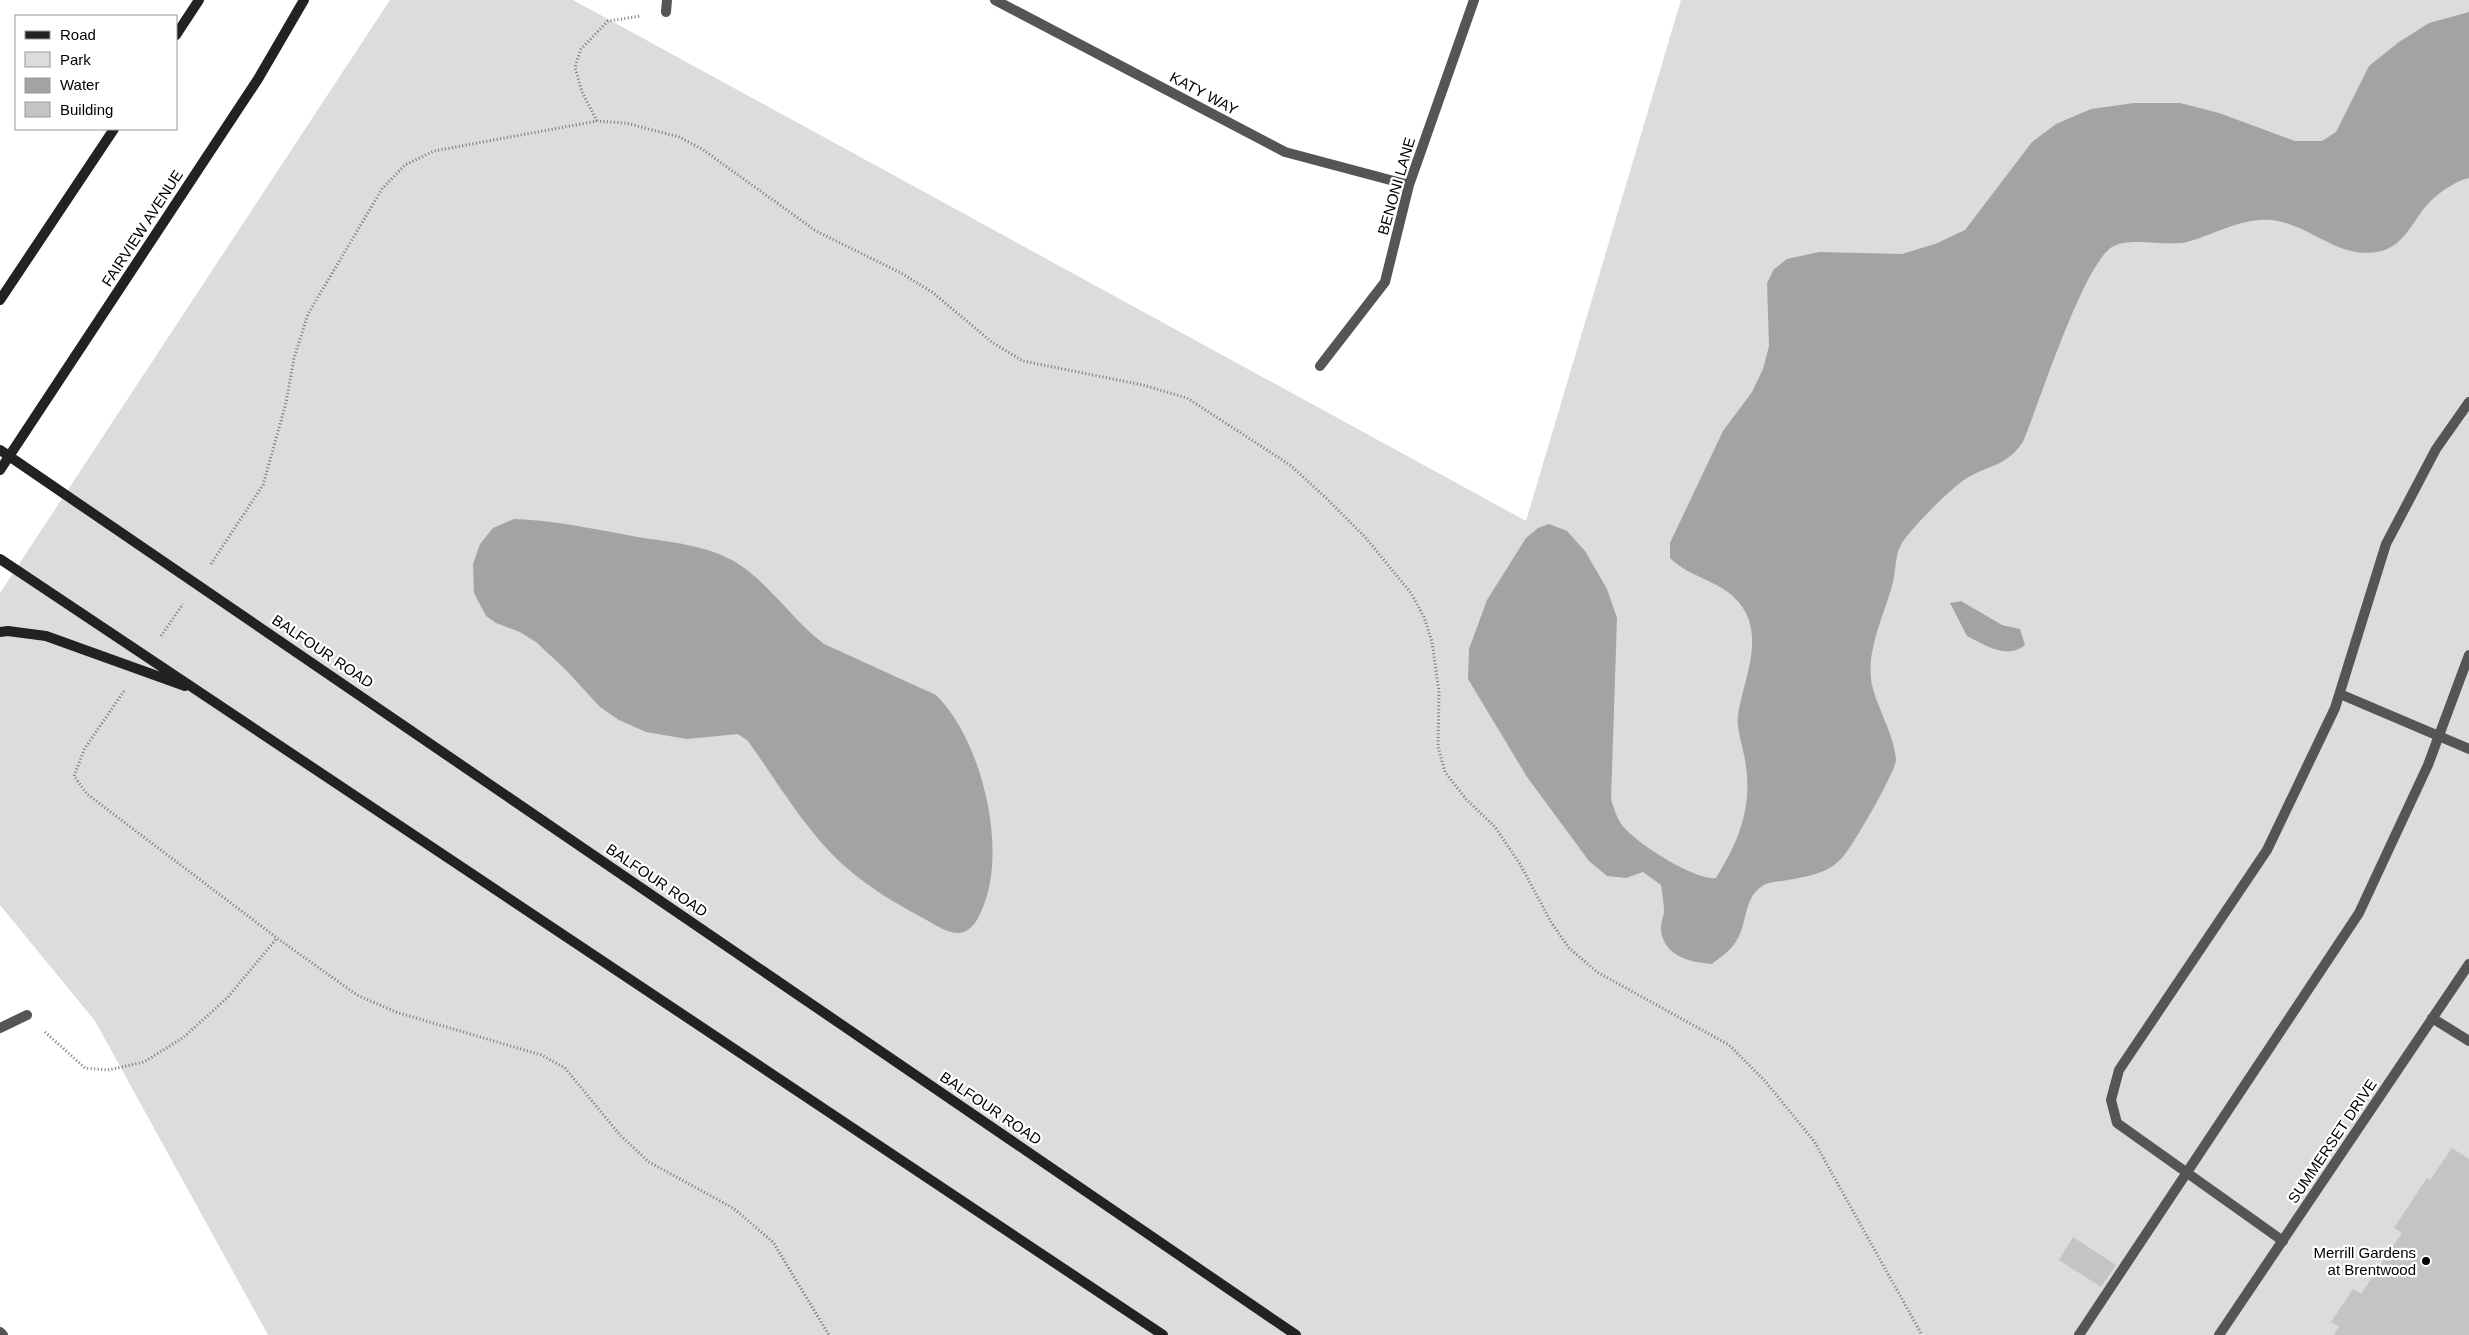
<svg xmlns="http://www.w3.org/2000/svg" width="2469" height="1335" font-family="Arial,sans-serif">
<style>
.green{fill:#dcdcdc}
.water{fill:#a3a3a3}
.building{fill:#c4c4c4}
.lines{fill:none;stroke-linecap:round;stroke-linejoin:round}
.path{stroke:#777;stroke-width:3;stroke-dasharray:1 2.5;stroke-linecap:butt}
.lane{stroke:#555;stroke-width:10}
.street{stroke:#555;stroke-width:10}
.secondary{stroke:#222;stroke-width:10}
.poi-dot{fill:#000;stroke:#fff;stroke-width:2}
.labels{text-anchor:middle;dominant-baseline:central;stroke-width:4.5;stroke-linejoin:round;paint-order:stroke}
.street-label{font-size:15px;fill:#000;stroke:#fff}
.poi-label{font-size:15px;fill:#000;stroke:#fff;text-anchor:end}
</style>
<rect width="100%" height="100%" fill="#fff"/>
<!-- green -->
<path class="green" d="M390,0H573L1526,521L1681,0H2469V1335H268L95,1021L0,905V593Z"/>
<!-- water -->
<path class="water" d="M2469,12V178C2455,181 2438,193 2428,204C2413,220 2405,245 2381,251C2342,261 2314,228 2278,221C2244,215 2218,234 2187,242C2166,247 2130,236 2112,247C2083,265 2039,404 2023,442C2005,467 1991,464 1967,478C1953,486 1908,531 1901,545C1895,555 1896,570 1893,582C1885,614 1865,651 1872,685C1878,710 1894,734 1896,760C1896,771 1851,850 1841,859C1825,875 1804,877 1782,881C1775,882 1767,882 1761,887C1744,899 1747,922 1738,938C1732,950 1722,956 1712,964C1690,962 1665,957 1661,931C1660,925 1663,918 1664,912C1664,903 1662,893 1661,885L1643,872L1626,878L1607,876L1589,861L1527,777L1468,679L1469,649L1487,600L1526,538L1538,528L1549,524L1567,531L1585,551L1607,589L1617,618L1611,800C1614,807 1616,816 1620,822C1630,840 1695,881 1716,878C1740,839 1753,806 1745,760C1743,747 1736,728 1738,715C1743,681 1764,641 1743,608C1725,580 1692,580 1670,558V543L1723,431L1752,392L1763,369L1769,346L1767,283L1774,269L1787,259L1819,252L1902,254L1935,244L1965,230L2032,142L2056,124L2091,109L2134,103H2180L2219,113L2295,141H2322L2336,132L2369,66L2399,42L2429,23Z
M514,519C552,520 589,528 627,535C668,543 713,543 747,570C775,592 796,623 824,644L936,695C981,739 1008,847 983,907C978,919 973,931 959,933C947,934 931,922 921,917C895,903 870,888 848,869C809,836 778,783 748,741L738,734L687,739L646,732L619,720L600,707L566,670L536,642L520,632L496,623L486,616L474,593L473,564L480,544L493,528Z
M1961,601L2002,625L2020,629L2025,645C2007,660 1985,645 1967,636L1950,603Z"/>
<!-- building -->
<path class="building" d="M2452,1148L2469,1159V1335H2334L2339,1327L2331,1322L2353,1289L2361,1294L2402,1233L2394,1228L2427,1178L2430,1180Z
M2073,1237L2116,1265L2101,1287L2059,1260Z"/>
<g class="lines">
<!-- path -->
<path class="path" d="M597,121L582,92L575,67L581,49L608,21L641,16
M211,564L263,485L286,403L294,358L308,314L382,189L405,165L434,151L597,121L626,123L679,137L702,149L816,231L901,273L932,292L993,343L1023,361L1143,385L1187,398L1290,465L1325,497L1365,537L1411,593L1424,617L1432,642L1439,692L1438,747L1445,772L1466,799L1495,827L1520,864L1551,922L1569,948L1597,972L1729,1045L1765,1081L1814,1141L1922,1335
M161,636L183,604
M124,691L85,748L74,776L87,794L277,938L357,995L396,1012L541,1055L565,1068L620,1135L649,1162L733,1208L773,1242L829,1335
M45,1032L85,1068L108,1070L144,1062L184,1037L228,997L277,938"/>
<!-- lane -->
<path class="lane" d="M2340,694L2469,749
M2283,1241L2117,1123L2111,1100L2119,1070L2267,850L2335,708L2386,544L2436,449L2469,402
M2079,1335L2359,913L2428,765L2469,655"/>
<!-- street -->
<path class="street" d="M995,0L1285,152L1409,185
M666,12L667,0
M1320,366L1385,282L1409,185L1474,0
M2432,1018L2469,1041
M0,1028L27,1015
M0,1332L3,1335
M2219,1335L2469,964"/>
<!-- secondary -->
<path class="secondary" d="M176,35L199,0
M0,300L114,129
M0,450L1296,1335
M0,470L258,79L304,0
M0,559L1163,1335
M0,632L8,631L46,636L185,686"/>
</g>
<!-- markers -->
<circle class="poi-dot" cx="2426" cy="1261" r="5"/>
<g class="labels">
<!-- street labels -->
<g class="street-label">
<text transform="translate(1204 93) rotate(28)">KATY WAY</text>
<text transform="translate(1396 186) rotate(-74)">BENONI LANE</text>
<text transform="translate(142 228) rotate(-57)">FAIRVIEW AVENUE</text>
<text transform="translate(323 651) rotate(34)">BALFOUR ROAD</text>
<text transform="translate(657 880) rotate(34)">BALFOUR ROAD</text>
<text transform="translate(991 1108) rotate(34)">BALFOUR ROAD</text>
<text transform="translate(2332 1141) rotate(-56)">SUMMERSET DRIVE</text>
</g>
<!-- poi labels -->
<g class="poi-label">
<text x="2416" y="1252">Merrill Gardens<tspan x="2416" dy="17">at Brentwood</tspan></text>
</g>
</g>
<!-- legend -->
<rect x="15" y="15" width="162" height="115" fill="#ffffff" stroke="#999999"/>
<rect x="25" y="31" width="25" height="8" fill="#222222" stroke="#999999"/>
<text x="60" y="40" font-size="15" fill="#000000">Road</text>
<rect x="25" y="52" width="25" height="15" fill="#dcdcdc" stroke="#999999"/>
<text x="60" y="65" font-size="15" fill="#000000">Park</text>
<rect x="25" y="78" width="25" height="15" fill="#a3a3a3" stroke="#999999"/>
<text x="60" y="90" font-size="15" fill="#000000">Water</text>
<rect x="25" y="102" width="25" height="15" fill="#c4c4c4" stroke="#999999"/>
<text x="60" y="115" font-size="15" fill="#000000">Building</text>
</svg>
